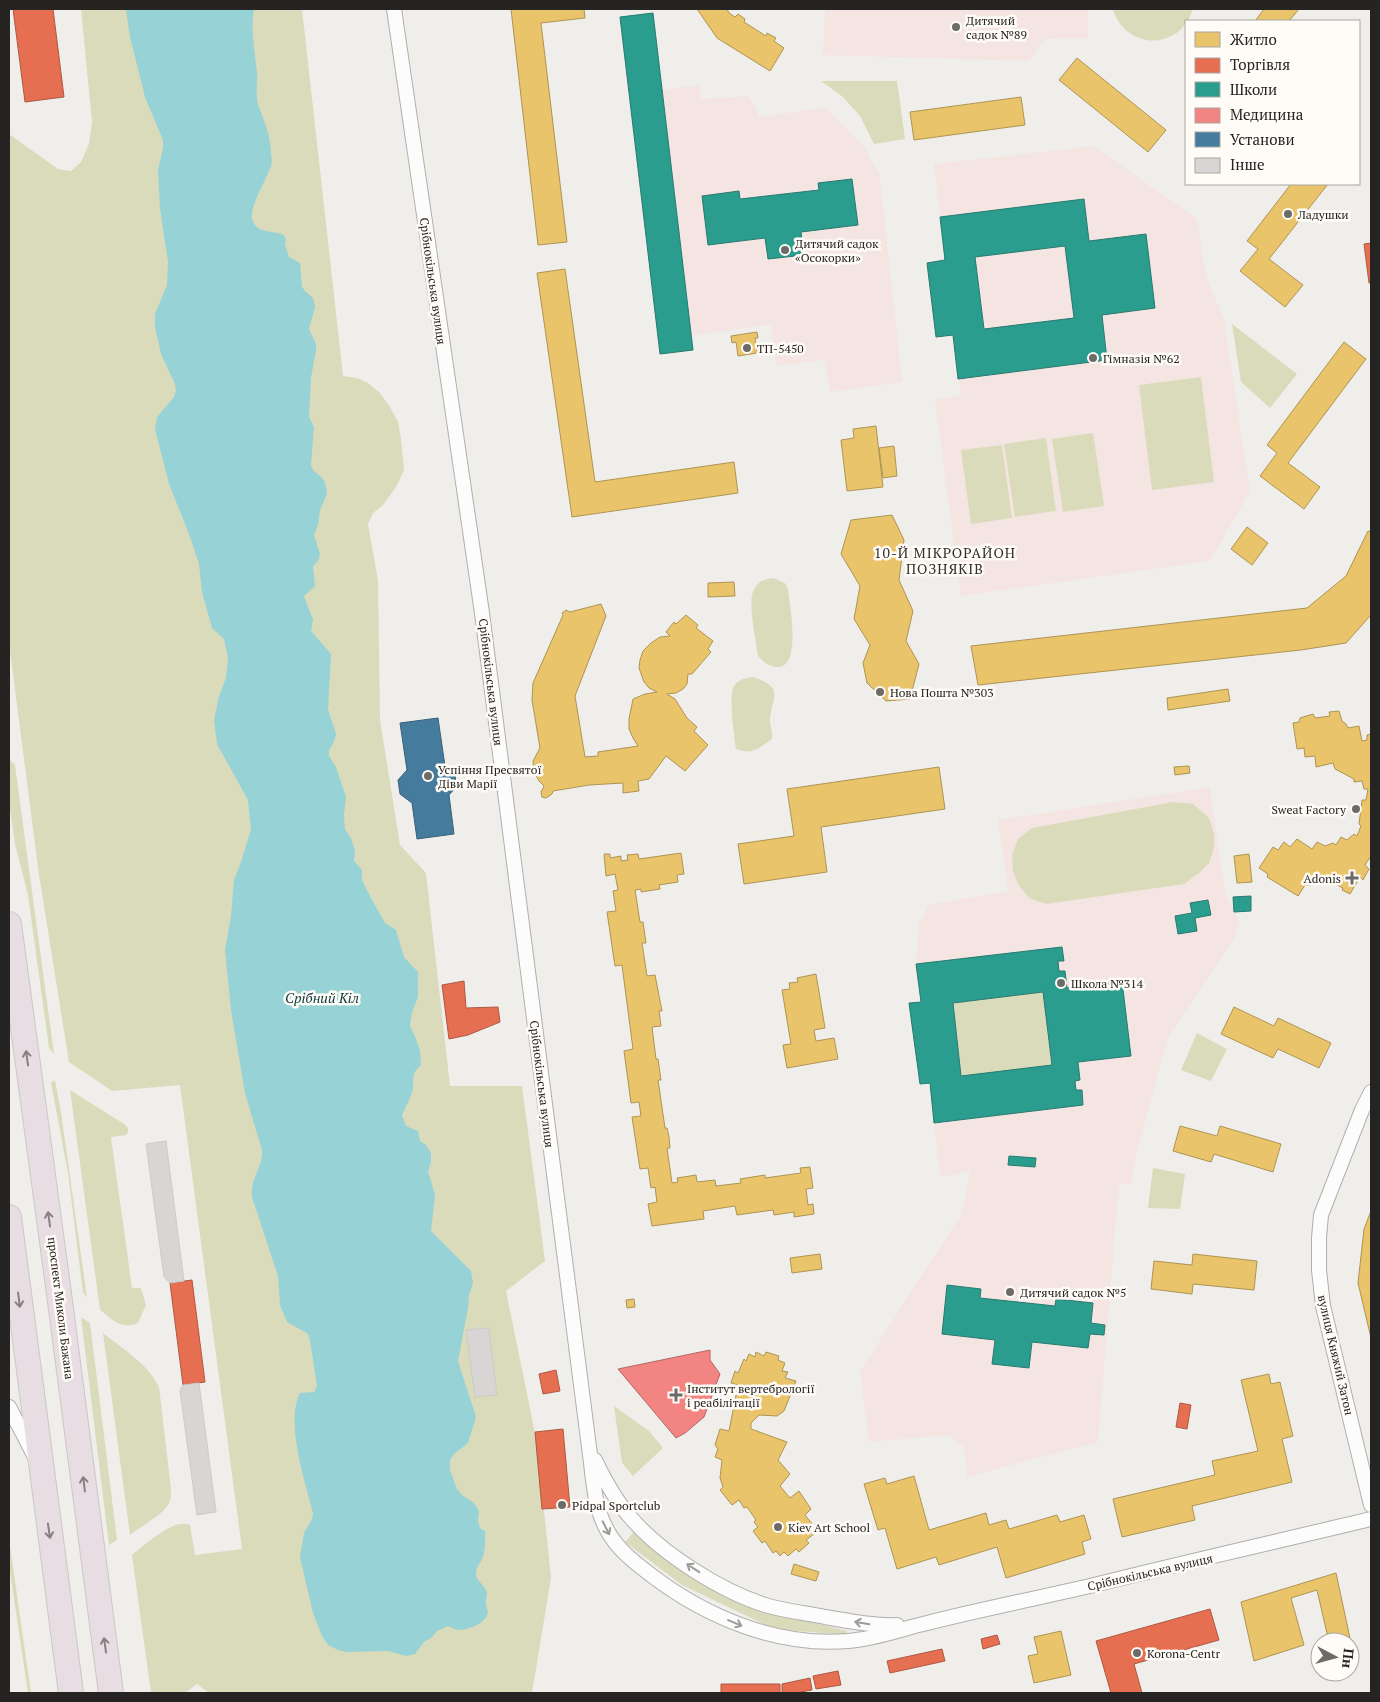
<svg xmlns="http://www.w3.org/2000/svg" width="1380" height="1702" font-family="'PT Serif',serif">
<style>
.education{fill:#f4e5e2}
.green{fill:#dadbbb}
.water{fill:#97d2d6}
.homes{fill:#e9c46a;stroke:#ae9454}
.shops{fill:#e76f51;stroke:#ad5843}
.schools{fill:#2a9d8f;stroke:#28796e;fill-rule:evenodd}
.health{fill:#f28482;stroke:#b46765}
.public{fill:#457b9d;stroke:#3b6178}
.building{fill:#d7d6d4;stroke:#cccbc9}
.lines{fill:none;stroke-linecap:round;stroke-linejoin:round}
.minor-casing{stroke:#b0afac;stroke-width:16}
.trunk-casing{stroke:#cac9c7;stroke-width:26}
.minor{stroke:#fdfcfc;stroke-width:14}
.trunk{stroke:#e8dde2;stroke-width:24}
.oneway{stroke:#868082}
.oneway2{stroke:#9c9b9a}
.poi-dot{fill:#6c6b68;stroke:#fffcf7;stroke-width:2}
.labels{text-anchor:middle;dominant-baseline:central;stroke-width:5;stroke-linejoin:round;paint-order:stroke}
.poi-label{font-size:12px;fill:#252422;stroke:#fffcf7;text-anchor:start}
.street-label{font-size:12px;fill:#252422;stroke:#fffcf7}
.neighbourhood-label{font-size:14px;letter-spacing:1px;fill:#312f2b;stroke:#fffcf7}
.water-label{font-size:14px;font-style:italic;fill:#0e383b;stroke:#fffcf7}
</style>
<rect width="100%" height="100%" fill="#efeeeb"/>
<!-- education -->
<path class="education" d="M825,9H1088V38L1044,39L1029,61L823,55Z
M699,85L701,99L749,96L760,117L826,107L865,148L880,176L902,382L830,392L824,360L776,366L771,324L692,336L662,90Z
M1094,146L1197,219L1206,277L1224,319L1250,491L1210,561L961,596L935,400L961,395L953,335L937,337L927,263L945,260L934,164Z
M1210,787L1225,893L1239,920L1235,937L1168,1037L1137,1152L1131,1184H1119L1098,1442L967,1477L964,1448L948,1435L869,1442L860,1371L962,1213L970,1171L940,1177L930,1083L920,1084L909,1003L921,1002L916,964L919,923L929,905L1008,891L998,820Z"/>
<!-- green -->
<path class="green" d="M81,9H302L343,376L357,378L368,383L380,393L390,407L398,422L401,439L404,470L396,487L383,505L373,513L368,524L378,581L380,720L400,845L426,873L450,1086H522L545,1261L506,1291L537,1443L551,1578L532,1693H209L197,1684L185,1693H151L132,1555C145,1545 173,1518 190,1525L195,1555L242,1549L180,1085L112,1091L69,1062L39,875L9,643V134L58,169L71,171L81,162L89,144L92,122Z
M1113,9H1193L1188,21H1186C1184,28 1179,32 1173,35C1149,49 1120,35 1113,9Z
M821,81H897L905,139L874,144L860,116L843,97Z
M1232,324L1297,374L1270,408L1241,382Z
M1201,377L1214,482L1152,490L1139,385Z
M1093,433L1104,506L1063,512L1052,439Z
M1046,438L1056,511L1015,517L1004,444Z
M1002,445L1012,518L971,524L961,450Z
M774,578L786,584L788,590C790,605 801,665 779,667C770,667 763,662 758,656C756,646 755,635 753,625C751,604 746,580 774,578Z
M753,677C785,688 772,695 770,720C770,727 773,732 772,739C758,749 752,755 736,749C734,736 729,699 733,688C736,680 745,678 753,677Z
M9,759L15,765L54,1054L49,1048L28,895L15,844L9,803Z
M1173,802L1193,804L1209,818L1214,834V848L1209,863L1199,873L1184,884L1046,904L1029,898L1018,884L1013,871L1012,855L1018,839L1032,828Z
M1043,992L1052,1065L961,1076L953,1003Z
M1197,1033L1227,1049L1211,1081L1181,1070Z
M55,1080L61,1112L87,1298L83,1292L68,1173L51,1083Z
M70,1090L124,1124L128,1128V1132L126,1135L111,1137L132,1288H141L146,1305L138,1323C121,1330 113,1320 100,1310Z
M1153,1168L1185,1174L1180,1209L1148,1208Z
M81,1317L90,1323L117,1540L109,1545Z
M103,1333C123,1349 148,1364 159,1387L171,1489C171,1494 171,1500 168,1505C162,1515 140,1527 130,1535Z
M614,1406L649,1431L663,1448L633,1476L622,1463Z
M634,1532L645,1541L779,1614L847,1631L846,1635L774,1629L682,1585L625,1542Z
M9,1539L31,1693H28L9,1565Z"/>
<!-- water -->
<path class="water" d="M126,9H254C250,31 255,51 257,73C258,83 255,94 258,104C264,121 271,136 271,155C272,158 272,163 271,166C267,178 249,208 252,219C256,234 273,230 284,235L286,240L285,245L289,257L300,263L302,287L305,291L313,298L315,307L309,329L316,344V350L311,378L309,417L314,427L311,465L313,470L321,477L325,482L327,494L320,510L318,525L314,535L320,554L318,561L313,566L315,586L304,596L313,620L311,631L331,654L328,709L336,734L334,742L329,750V756L336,767L346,797L344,815L345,829L351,838L355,851L354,861L362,870V880L371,898L385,923L396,930L404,957L418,972V997L412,1012L410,1026L416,1039L420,1051L421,1065C411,1074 414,1077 413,1088C412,1097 405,1107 402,1115L406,1126L418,1131L420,1141L426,1145L431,1153V1163L428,1171L435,1195L431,1231L471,1271L473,1283L469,1295L468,1308L458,1361L476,1417L468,1443L454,1454L450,1460V1470L457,1489L463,1496L473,1502L479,1511L478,1521L480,1528L485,1531C485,1540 486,1550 482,1559C480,1564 476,1567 476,1573C475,1580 485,1585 487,1593C487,1597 485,1601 486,1605C486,1606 488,1611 488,1612C487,1623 468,1630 459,1630C456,1630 451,1627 448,1626L437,1631L432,1637L424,1642L415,1654L406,1656L388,1651L347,1652L338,1650L328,1645L322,1636L313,1613L300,1557L304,1533L312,1519L313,1513C305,1481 285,1422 300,1393L314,1392L317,1386L310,1340L307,1333L287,1322L280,1305L278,1276L252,1197C250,1177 263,1169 262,1150L245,1093L231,1010L225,950L231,916L234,880L242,859L251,829L248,800L217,744L214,720L219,696L226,678L228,658L224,639L212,628L202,592L199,564L189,534L169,484L155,429L157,417L174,397L176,390L175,384L161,354L155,327V314L167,285L168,262L160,209L158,170L163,148V140L145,97L130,37Z"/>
<!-- homes -->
<path class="homes" d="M511,9H584L585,18L541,23L567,242L538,245Z
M697,9H727L729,13L735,17L738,14L745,19L744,22L758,31L766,36L767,33L776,38L774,41L784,48L770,71L717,38Z
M1264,9H1299L1289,21H1255Z
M1077,58L1166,130L1148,152L1059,80Z
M1021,97L1025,125L914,140L910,112Z
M1291,184H1328L1269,259L1303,285L1285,307L1240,271L1258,249L1247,241Z
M565,269L595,482L734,462L738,493L572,517L537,273Z
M757,332L758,338H755L757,353L738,356L736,342L732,343L731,336Z
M1344,342L1366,359L1288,463L1320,487L1304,509L1260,476L1277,453L1267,445Z
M876,426L883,487L847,491L841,440L854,438L853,429Z
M894,446L897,476L883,478L879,448Z
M892,515L904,540L899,580L913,611L906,641L919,664L910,699L886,701L867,683L863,663L870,645L854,619L860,586L841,554L851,520Z
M1247,527L1268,543L1252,565L1231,549Z
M1368,531L1371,532V615L1346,643L1301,650L978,685L971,646L1307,608L1346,576Z
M734,582L735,596L708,597V583Z
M601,604L606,616L575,696L585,757L598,756V752L638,746L633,738L629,729V719L633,699L645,694L657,692L649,688L644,682L639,668L640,660L643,651L651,643L660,637L670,636L666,632L674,622L676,624L686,615L698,625L696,628L713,641L708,649L711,652L692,674H688L687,684L683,689L676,693L667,694L675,699L687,718L697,727L694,731L708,745L685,771L666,756L649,779L638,781L639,791L623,793V783L589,785L553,791L552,794L546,798L542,797L541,792L544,786L539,781L534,772L533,761L540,748L532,700L533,683L563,615L562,613L566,610L570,612Z
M1228,689L1230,701L1168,710L1167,698Z
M1339,711L1342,721L1346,724L1348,728L1359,726L1362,741L1367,740V735L1371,734V856L1365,865L1369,869L1363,880L1360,877L1350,894L1342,890L1343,888L1335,884L1337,879L1332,875L1327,879L1325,878L1322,885L1315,880L1311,885H1305L1298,896L1267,877L1268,874L1259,868L1273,847L1278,850L1284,842L1290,847L1297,839L1312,849L1317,842L1325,846L1333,843L1336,845L1341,837L1347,840L1354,834L1357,836L1361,826L1359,824L1362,800H1366L1368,789H1364L1362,781L1354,782V779L1335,769L1333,763L1316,767L1315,756L1305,757L1304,748L1297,749L1293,723L1299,722L1300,718L1313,714L1315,718L1330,716L1329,712Z
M1189,766L1190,773L1175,775L1174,767Z
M939,767L945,809L821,827L827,872L744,884L738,844L794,836L787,789Z
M681,853L684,874L677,875L678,882L659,885L660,889L641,892V889L635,890L640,922H643L646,943H642L647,976L655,975L662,1011H659L661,1026L652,1027L656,1059H658L661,1080H658L665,1128H667L669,1137L670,1148H667L672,1183L678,1182L677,1178L696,1175L697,1182L715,1180L716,1186L741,1183L740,1179L765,1175V1178L801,1173L800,1168L810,1167L813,1188L806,1189L808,1205L813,1204L814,1214L794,1217V1212L774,1215L773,1210L737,1215L735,1206L703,1211L704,1219L652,1226L648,1204L657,1202L655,1187L651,1188L648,1168L640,1169L632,1117L641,1116L639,1102L631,1103L624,1051L633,1049L622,965L615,966L607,912L616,911L613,891L618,890L615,874L606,876L604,854H610V858L621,856V861L628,860L627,855L638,854L639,859Z
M1249,854L1252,882L1237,883L1234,856Z
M816,974L825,1028L814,1030L816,1041L834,1038L838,1059L787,1068L783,1045L791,1044L782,990L790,989L789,983L798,982L797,978Z
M1234,1007L1274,1026L1278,1018L1331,1043L1319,1068L1278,1049L1273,1058L1221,1034Z
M1180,1126L1217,1136L1220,1126L1281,1144L1273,1172L1214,1154L1211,1162L1173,1151Z
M1371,1211V1338L1358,1283L1364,1229Z
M820,1254L822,1269L792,1273L790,1258Z
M1193,1254L1257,1261L1254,1290L1193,1284L1192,1294L1151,1289L1154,1261L1192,1265Z
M634,1299L635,1307L627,1308L626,1300Z
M756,1352L764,1356L766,1352L779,1356L778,1360L785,1363L782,1371L788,1372L785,1378L796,1381L784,1411L777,1416L759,1415L751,1423V1429L787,1442L778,1460L790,1474L780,1486L790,1498L799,1491L811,1509L805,1515L813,1525L809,1528L814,1534L806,1540L809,1543L799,1552L796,1549L788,1556L784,1552L780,1556L776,1551L773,1553L765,1541L762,1543L753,1531L758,1527L754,1522L756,1520L747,1507L744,1508L739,1500L732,1505L720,1490L723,1487L720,1478L722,1460L715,1457L718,1449L715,1445L720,1429L729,1431L738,1385L731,1383L735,1371L738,1373L744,1359L746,1361L749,1354L755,1357Z
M1269,1374L1271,1384L1280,1382L1293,1436L1282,1439L1292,1482L1192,1506L1195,1520L1122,1537L1113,1499L1215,1475L1212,1461L1258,1451L1241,1380Z
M914,1476L929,1530L986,1513L989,1525L1006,1520L1009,1529L1057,1515L1060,1522L1084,1515L1091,1539L1082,1542L1085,1554L1006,1578L997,1547L939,1565L936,1557L897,1569L885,1528L878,1530L864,1484L885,1478L887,1484Z
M794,1564L819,1572L816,1581L791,1574Z
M1336,1573L1354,1657L1350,1658V1642H1329L1317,1590L1291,1598L1304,1645L1254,1661L1241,1602Z
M1061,1631L1071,1675L1034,1683L1028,1656L1038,1654L1034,1637Z"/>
<!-- shops -->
<path class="shops" d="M13,9H53L64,97L25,102Z
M1371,243V283H1369L1364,244Z
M464,981L466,1008L498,1007L500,1022L468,1035L449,1039L442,985Z
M192,1280L205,1382L183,1385L170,1283Z
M556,1370L560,1391L543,1394L539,1374Z
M1180,1403L1191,1405L1187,1429L1176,1427Z
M563,1429L570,1507L542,1509L535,1432Z
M1210,1609L1219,1640L1134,1664L1142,1693H1111L1096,1641Z
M997,1635L1000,1644L983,1649L981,1639Z
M942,1649L945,1661L890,1673L887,1661Z
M838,1671L841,1685L816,1689L813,1676Z
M810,1678L812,1690L795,1693H782V1684Z
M721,1684H780V1693H721Z"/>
<!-- schools -->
<path class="schools" d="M653,13L693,350L660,354L620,17Z
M852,179L858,225L801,232L804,255L768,259L765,238L708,245L702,196L739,191L740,199L819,190L818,183Z
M1084,199L1089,241L1146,234L1155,308L1102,315L1107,360L958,379L953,335L936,337L927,263L945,260L940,217ZM1065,246L1074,318L984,329L975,257Z
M1251,896V911L1234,912L1233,897Z
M1208,900L1211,915L1195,918L1197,931L1178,934L1175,916L1192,913L1190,903Z
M1062,947L1064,961H1058L1059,971H1065L1067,988L1122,981L1131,1056L1078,1062L1080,1080L1075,1081L1076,1090H1082L1083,1105L934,1123L930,1083L920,1084L909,1003L921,1002L916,964ZM1043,992L1052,1065L961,1076L953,1003Z
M1009,1156L1036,1158L1035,1167L1008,1165Z
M947,1285L981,1289L980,1298L1055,1306L1056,1299L1093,1303L1091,1323L1105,1325L1104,1335L1090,1334L1088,1348L1032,1342L1029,1368L992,1364L995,1340L942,1334Z"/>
<!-- health -->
<path class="health" d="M710,1350V1360L720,1374L704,1417L685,1433L676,1438L618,1369Z"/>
<!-- public -->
<path class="public" d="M438,718L445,766L455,773L456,787L449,795L454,834L417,839L412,803L400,794L398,780L407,770L400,723Z"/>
<!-- building -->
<path class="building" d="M166,1141L184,1281L170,1283L164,1277L146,1144Z
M489,1328L497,1395L475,1397L466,1330Z
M199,1383L216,1512L197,1515L180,1391L183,1385Z"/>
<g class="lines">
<!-- minor casing -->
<g class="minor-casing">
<path id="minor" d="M394,9L482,613L589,1447C593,1474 593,1505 607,1530C617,1549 634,1562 651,1575C706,1617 777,1647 848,1641C875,1639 901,1629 927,1623C982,1609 1039,1598 1094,1585C1186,1562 1279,1541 1371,1519
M1371,1092L1362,1110L1321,1215L1319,1238V1270L1323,1306L1371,1505
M9,1407L34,1455
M595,1460C605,1481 616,1501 631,1518C662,1554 721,1591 765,1605C785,1611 805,1613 825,1617C849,1621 873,1626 897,1625"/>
</g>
<!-- trunk casing -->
<g class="trunk-casing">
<path id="trunk" d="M9,924L58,1286L111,1693
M9,1217L71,1693"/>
</g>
<!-- minor -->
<use href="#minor" class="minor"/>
<!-- trunk -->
<use href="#trunk" class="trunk"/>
</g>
<!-- one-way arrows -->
<defs><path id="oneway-shaft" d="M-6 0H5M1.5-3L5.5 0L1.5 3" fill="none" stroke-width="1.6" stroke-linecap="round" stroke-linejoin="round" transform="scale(1.25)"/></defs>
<g class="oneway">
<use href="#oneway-shaft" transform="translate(27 1058) rotate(-98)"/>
<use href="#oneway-shaft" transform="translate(49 1219) rotate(-98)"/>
<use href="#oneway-shaft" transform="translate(19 1300) rotate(83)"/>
<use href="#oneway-shaft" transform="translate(84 1484) rotate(-97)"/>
<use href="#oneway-shaft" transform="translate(49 1531) rotate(82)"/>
<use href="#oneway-shaft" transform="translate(105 1645) rotate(-98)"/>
</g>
<g class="oneway2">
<use href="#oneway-shaft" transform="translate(606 1528) rotate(63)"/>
<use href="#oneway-shaft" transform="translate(693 1568) rotate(-147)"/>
<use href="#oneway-shaft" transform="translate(735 1623) rotate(23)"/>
<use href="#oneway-shaft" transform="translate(862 1623) rotate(-171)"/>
</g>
<!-- markers -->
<g class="poi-dot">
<circle cx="956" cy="27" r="5"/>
<circle cx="1288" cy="214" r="5"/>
<circle cx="785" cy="250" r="5"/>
<circle cx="747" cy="348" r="5"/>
<circle cx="1093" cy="358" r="5"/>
<circle cx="880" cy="692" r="5"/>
<circle cx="428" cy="776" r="5"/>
<circle cx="1356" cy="809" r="5"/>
<path d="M1349.5 870.5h5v5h5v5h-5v5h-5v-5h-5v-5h5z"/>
<circle cx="1061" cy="983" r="5"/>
<circle cx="1010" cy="1292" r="5"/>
<path d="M673.5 1387.5h5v5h5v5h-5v5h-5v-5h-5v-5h5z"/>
<circle cx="562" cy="1505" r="5"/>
<circle cx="778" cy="1527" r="5"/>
<circle cx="1137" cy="1653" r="5"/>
</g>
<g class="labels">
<!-- poi labels -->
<g class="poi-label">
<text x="966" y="20">Дитячий<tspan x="966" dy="14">садок №89</tspan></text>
<text x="1298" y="214">Ладушки</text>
<text x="795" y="243">Дитячий садок<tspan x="795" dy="14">«Осокорки»</tspan></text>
<text x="757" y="348">ТП-5450</text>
<text x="1103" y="358">Гімназія №62</text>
<text x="890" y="692">Нова Пошта №303</text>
<text x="438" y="769">Успіння Пресвятої<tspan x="438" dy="14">Діви Марії</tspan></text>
<text x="1346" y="809" text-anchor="end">Sweat Factory</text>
<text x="1341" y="878" text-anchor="end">Adonis</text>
<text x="1071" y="983">Школа №314</text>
<text x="1020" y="1292">Дитячий садок №5</text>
<text x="687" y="1388">Інститут вертебрології<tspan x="687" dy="14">і реабілітації</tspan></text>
<text x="572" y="1505">Pidpal Sportclub</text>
<text x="788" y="1527">Kiev Art School</text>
<text x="1147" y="1653">Korona-Centr</text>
</g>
<!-- street labels -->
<g class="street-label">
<text transform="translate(433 281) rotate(82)">Срібнокільська вулиця</text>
<text transform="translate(491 682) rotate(83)">Срібнокільська вулиця</text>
<text transform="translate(542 1084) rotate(83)">Срібнокільська вулиця</text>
<text transform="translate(61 1308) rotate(83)">проспект Миколи Бажана</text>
<text transform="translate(1336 1355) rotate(77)">вулиця Княжий Затон</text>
<text transform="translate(1150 1572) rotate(-13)">Срібнокільська вулиця</text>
</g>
<!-- neighbourhood labels -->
<g class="neighbourhood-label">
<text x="945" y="552">10-Й МІКРОРАЙОН<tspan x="945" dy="16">ПОЗНЯКІВ</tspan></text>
</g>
<!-- water labels -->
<g class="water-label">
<text x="322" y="997">Срібний Кіл</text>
</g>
</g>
<!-- border -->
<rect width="1380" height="1702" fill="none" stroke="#252422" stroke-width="20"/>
<!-- legend -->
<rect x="1185" y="20" width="175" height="165" fill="#fffcf7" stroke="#a8a6a2"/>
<rect x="1195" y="32" width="25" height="15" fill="#e9c46a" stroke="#a8a6a2"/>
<text x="1230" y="45" font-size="15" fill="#252422">Житло</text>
<rect x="1195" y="58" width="25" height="15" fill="#e76f51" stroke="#a8a6a2"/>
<text x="1230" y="70" font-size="15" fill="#252422">Торгівля</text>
<rect x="1195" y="82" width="25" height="15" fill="#2a9d8f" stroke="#a8a6a2"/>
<text x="1230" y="95" font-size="15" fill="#252422">Школи</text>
<rect x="1195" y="108" width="25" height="15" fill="#f28482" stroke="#a8a6a2"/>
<text x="1230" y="120" font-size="15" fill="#252422">Медицина</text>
<rect x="1195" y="132" width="25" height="15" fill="#457b9d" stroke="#a8a6a2"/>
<text x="1230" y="145" font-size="15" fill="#252422">Установи</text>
<rect x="1195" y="158" width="25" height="15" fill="#d7d6d4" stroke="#a8a6a2"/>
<text x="1230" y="170" font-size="15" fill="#252422">Інше</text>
<!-- north arrow -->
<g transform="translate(1335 1657) rotate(96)"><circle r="24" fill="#fffcf7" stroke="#a8a6a2"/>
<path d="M0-4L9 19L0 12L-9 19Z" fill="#6c6b68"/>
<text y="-8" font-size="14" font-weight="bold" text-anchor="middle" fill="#252422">Пн</text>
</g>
</svg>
